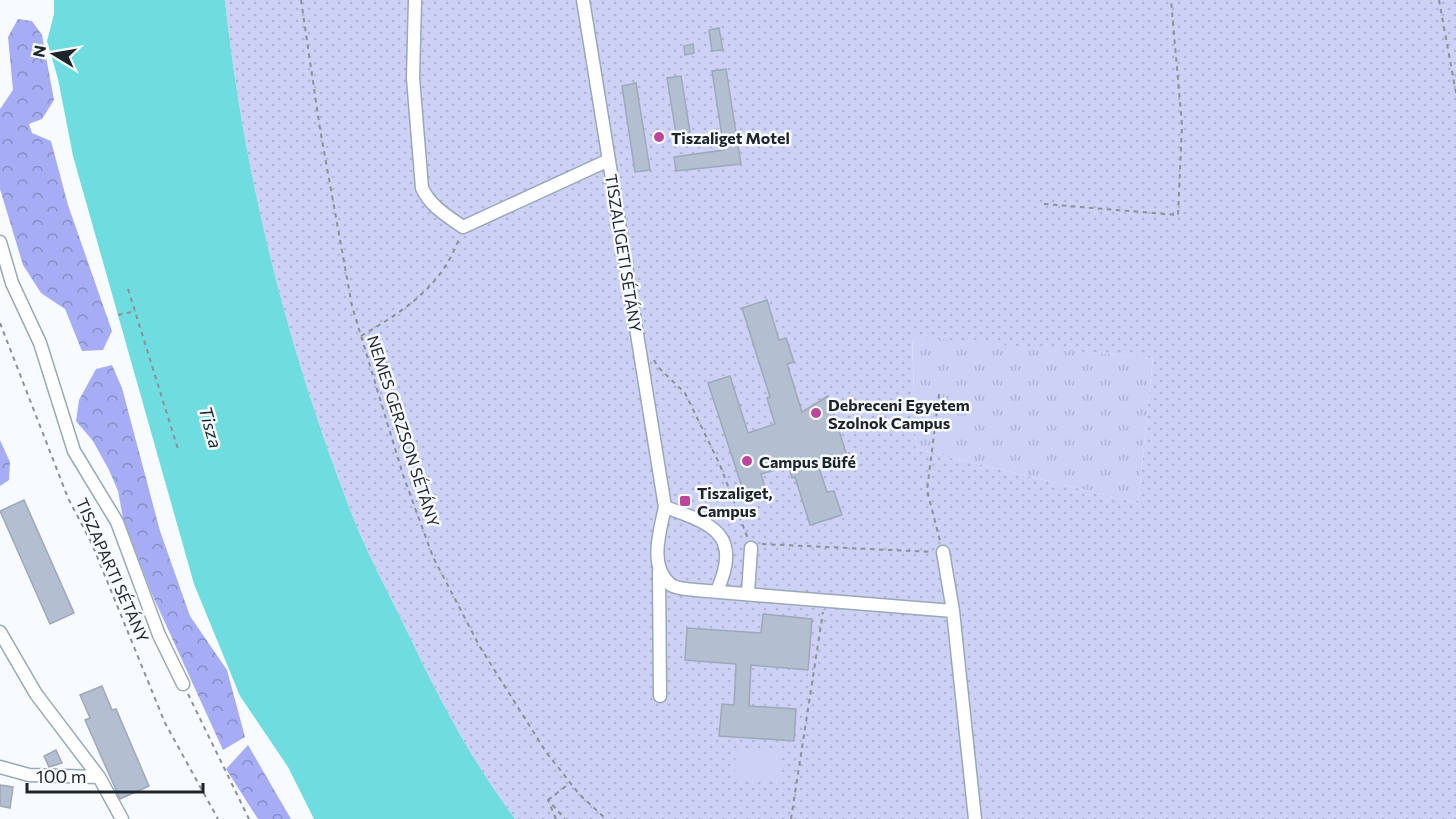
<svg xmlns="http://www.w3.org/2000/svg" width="1456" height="819" font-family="Commissioner,sans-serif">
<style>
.grass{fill:url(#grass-tufts)}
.forest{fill:url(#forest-crowns)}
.park{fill:url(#park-dots);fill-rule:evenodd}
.pitch{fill:#cdd1f6}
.water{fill:#6fdcdf}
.building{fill:#b3bed0;stroke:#9da8b9;stroke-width:1.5}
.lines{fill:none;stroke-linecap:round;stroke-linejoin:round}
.minor-casing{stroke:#97a9b6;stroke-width:15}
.path{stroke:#8c9195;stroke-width:2;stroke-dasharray:4.5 4.5;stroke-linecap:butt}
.minor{stroke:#fff;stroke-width:12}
.poi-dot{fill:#bd459a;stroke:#f7fbfe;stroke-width:2}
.labels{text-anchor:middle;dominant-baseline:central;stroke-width:5;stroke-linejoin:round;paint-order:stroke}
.poi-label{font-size:16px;font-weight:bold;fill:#1e252a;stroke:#f7fbfe;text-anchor:start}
.street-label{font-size:16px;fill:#1e252a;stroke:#f7fbfe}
.water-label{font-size:18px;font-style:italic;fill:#192e2e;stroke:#f7fbfe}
</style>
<defs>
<pattern id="grass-tufts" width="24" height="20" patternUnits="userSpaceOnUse" patternTransform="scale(1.5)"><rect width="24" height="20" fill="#cdd1f6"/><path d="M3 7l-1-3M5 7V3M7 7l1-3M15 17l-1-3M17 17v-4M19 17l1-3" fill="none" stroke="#b0b3d3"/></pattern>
<pattern id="forest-crowns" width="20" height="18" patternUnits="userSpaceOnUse" patternTransform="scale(1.5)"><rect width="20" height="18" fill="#a7adf4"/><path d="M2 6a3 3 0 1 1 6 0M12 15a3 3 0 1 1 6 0" fill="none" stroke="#878dc6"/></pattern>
<pattern id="park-dots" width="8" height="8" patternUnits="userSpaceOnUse" patternTransform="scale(1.5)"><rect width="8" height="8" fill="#cdd1f6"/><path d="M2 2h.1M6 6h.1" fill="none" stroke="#b0b3d3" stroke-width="1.8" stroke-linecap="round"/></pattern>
</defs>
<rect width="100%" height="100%" fill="#f7fbfe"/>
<!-- grass -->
<path class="grass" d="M912,336L1153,358L1138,503L916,449Z"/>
<!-- forest -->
<path class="forest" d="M18,19L32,21L42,35L54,100L42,119L29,124L32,133L51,141L68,205L112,331L103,350L82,351L65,309L41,293L23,265L0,189V109L13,90L8,37Z
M112,365L122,388L160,531L190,616L227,670L245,737L223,750L151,592L123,518L118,491L109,470L93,441L76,421L79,400L96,369Z
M0,440L10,462L9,480L0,486Z
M248,745L291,819H258L226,769Z"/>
<!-- park -->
<path class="park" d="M225,0H1456V819H515C469,756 440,701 407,631C389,593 368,556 353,517C288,351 244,177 225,0ZM912,337L1153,358L1138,503L916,449Z"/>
<!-- pitch -->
<path class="pitch" d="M736,751L781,752V781L734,779Z"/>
<!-- water -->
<path class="water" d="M54,0H225C244,177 288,351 353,517C368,556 389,593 407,631C440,701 469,756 515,819H314L288,767L240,696L194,584L73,156L58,79L47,41L54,14Z"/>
<!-- building -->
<path class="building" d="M719,28L723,50L712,51L709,30Z
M693,44L694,53L685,55L684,46Z
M726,69L741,164L676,171L674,157L724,150L712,71Z
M681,76L690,132L676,134L667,78Z
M636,83L650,170L635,172L622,86Z
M767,300L779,340L786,338L794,362L787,364L802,412L828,396L848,459H816L827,492L834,491L842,515L810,525L795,477L792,478L788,466L761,474L765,487L744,493L708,383L730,376L748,433L775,424L767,398L770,397L742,308Z
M24,500L74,613L50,624L0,511Z
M763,614L812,619L808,670L751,665L749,706L796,709L794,741L719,736L722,704L734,705L736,664L685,660L687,628L761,633Z
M102,686L112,710L116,709L149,786L120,799L85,720L90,718L80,695Z
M56,750L62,763L49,767L44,756Z
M0,785L13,787L10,808L0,806Z"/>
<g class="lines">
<!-- minor casing -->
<g class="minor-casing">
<path id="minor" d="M415,0L413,78L422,188C430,206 447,216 463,227L609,160
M583,0L665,507C660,531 648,567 671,585C677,589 688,589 695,590L953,611L975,819
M0,242L12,283L40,343L74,451L117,522L159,635L183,684
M665,507C713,524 742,534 717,591
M943,552L953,611
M659,571L660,696
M748,593L751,548
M0,632L36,694L99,777L122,819
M0,767L29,775L99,777"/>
</g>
<!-- path -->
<path class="path" d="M301,0L320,129L352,306L403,475L433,557L480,647L546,752L580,795L606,819
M1439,0L1456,93
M1044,204L1178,215L1182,125L1171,0
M128,289L178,449
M118,315L136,311
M0,323L68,498L92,544L165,723L218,819
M361,336C405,310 442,287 460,236
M654,360L658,367L685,393L720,465L748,539
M939,394L927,490L940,541
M762,544L933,552
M188,694L249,819
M548,800L570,783
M556,819L548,800L565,819
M791,819L823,612"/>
<!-- minor -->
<use href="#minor" class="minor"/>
</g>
<!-- markers -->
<g class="poi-dot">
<circle cx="659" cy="137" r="6"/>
<circle cx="816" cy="413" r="6"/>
<circle cx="747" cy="461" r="6"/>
<rect x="679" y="495" width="12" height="12" rx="3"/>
</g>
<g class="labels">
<!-- poi labels -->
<g class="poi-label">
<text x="671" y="137">Tiszaliget Motel</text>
<text x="828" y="404">Debreceni Egyetem<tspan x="828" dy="18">Szolnok Campus</tspan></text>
<text x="759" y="461">Campus Büfé</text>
<text x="697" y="492">Tiszaliget,<tspan x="697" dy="18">Campus</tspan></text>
</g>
<!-- street labels -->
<g class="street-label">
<text transform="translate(624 253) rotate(81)">TISZALIGETI SÉTÁNY</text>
<text transform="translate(404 431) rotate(72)">NEMES GERZSON SÉTÁNY</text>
<text transform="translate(113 570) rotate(66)">TISZAPARTI SÉTÁNY</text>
</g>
<!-- water labels -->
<g class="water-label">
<text transform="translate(211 427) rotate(74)">Tisza</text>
</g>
</g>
<!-- north arrow -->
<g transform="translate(54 54) rotate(281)" stroke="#f7fbfe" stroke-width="4.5" paint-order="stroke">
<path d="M0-4.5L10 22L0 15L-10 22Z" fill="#1e252a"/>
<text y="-9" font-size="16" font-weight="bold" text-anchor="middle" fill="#1e252a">N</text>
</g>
<!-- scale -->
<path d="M27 783v9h176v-9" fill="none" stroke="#1e252a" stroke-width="3"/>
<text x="36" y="783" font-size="18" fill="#1e252a" stroke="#f7fbfe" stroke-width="4.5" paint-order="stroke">100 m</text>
</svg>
